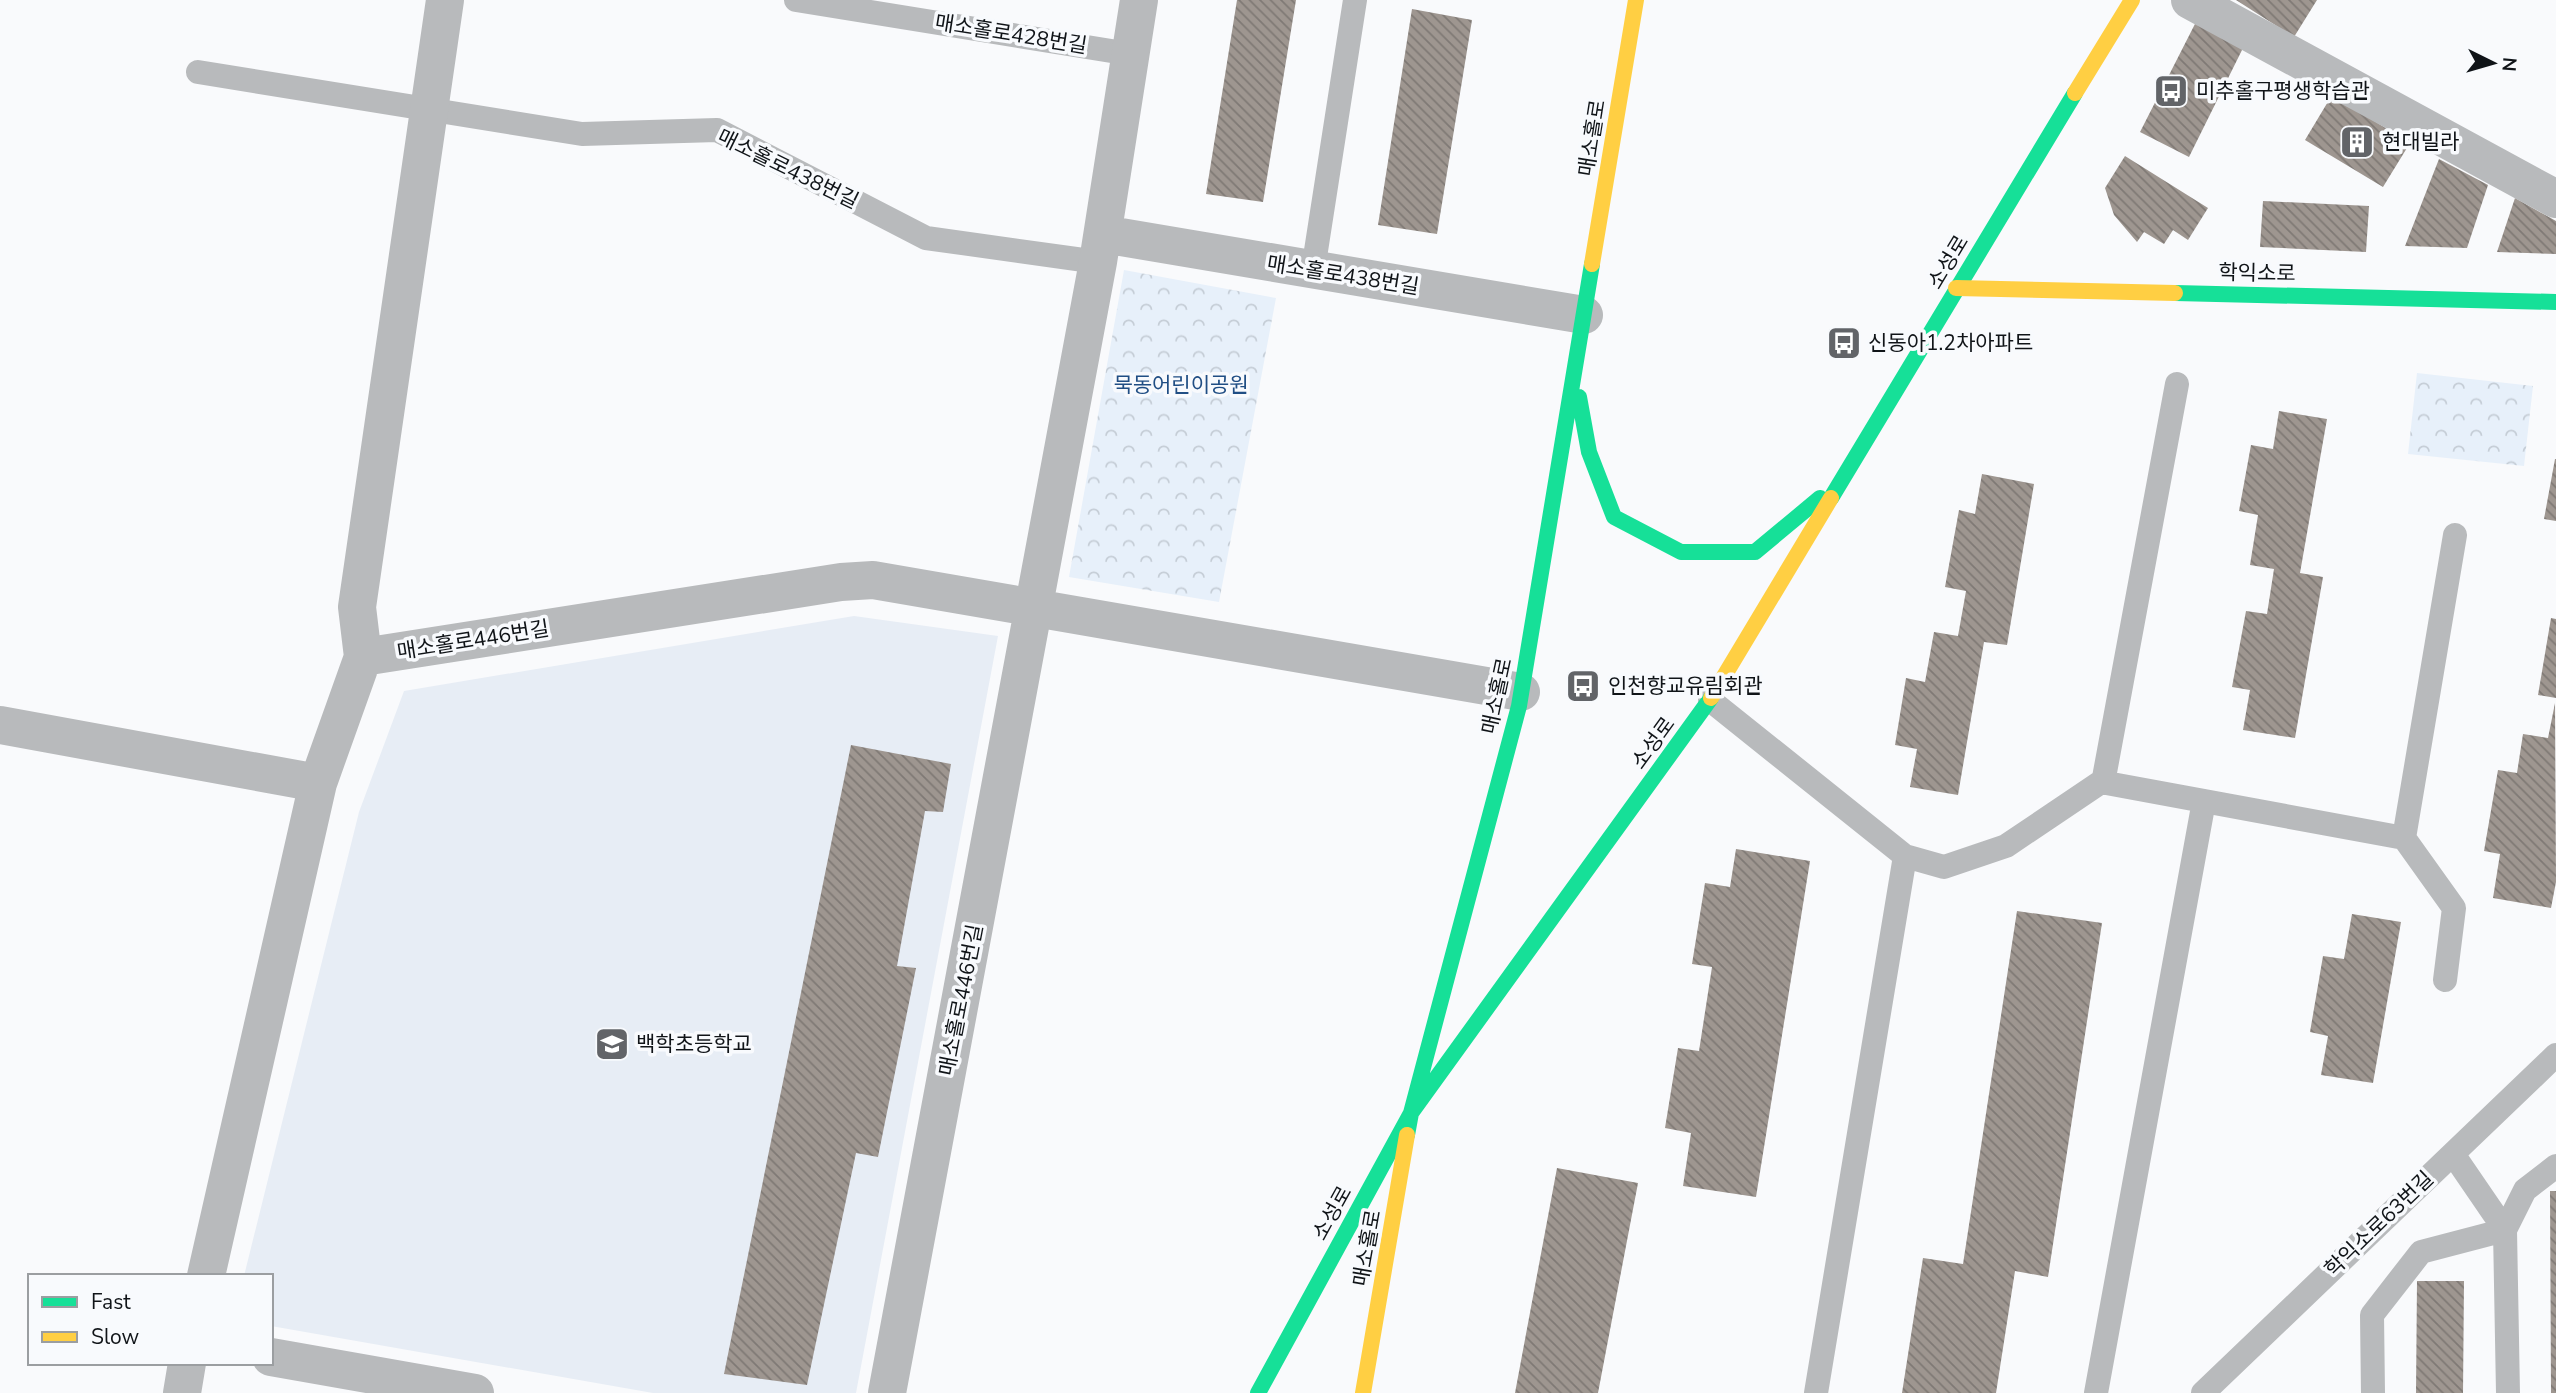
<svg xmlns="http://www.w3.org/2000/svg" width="2556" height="1393" font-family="'Nunito Sans','Noto Sans KR',sans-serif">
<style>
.built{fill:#e7edf5}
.park{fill:url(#park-crowns)}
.building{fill:url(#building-back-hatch)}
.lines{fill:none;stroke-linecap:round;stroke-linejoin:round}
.lane{stroke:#b8babc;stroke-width:24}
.street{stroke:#b8babc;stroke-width:38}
.fast{stroke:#16e098;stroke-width:16}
.slow{stroke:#ffcf43;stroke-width:16}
.labels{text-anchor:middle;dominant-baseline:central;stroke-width:7;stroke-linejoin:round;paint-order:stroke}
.street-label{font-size:21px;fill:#101418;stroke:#f8fafd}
.poi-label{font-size:21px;fill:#101418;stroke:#f8fafd;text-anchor:start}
.park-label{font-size:21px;fill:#204e84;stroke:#f8fafd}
</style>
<defs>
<pattern id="park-crowns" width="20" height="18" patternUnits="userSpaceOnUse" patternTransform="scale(1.75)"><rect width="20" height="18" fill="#e7f0fa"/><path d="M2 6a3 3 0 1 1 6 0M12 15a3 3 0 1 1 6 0" fill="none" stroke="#c5cdd6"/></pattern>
<pattern id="building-back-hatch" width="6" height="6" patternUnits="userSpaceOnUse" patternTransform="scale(1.75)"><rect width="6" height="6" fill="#9e9690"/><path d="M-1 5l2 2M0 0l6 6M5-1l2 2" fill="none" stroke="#7f7975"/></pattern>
</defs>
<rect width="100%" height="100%" fill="#f9fafc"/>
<!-- built -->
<path class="built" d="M854,616L998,636L856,1393H653L271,1326V1276H244L359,812L404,691Z"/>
<!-- park -->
<path class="park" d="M1124,270L1276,298L1219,602L1069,577Z
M2417,373L2533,386L2524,466L2408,454Z"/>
<!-- building -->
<path class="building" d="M1237,0H1296L1263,202L1206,194Z
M2236,0H2317L2294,37Z
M1412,9L1472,20L1437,234L1378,225Z
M2197,20L2244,46L2189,157L2140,132Z
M2332,95L2410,143L2383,187L2305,140Z
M2125,156L2208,208L2188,240L2173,230L2164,244L2144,232L2137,242L2114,215L2105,188Z
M2439,159L2488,185L2467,248L2405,246Z
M2515,198L2556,221V254L2497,252Z
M2263,201L2369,206L2366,252L2260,247Z
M2279,411L2327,419L2300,573L2323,577L2295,738L2243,730L2250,690L2232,687L2246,611L2267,614L2274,569L2250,565L2258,515L2239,511L2251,445L2273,449Z
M2555,459H2556V521L2544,519Z
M1982,474L2034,484L2007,645L1984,642L1958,795L1910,787L1917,749L1895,745L1906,678L1925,682L1934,632L1958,636L1966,591L1945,587L1959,510L1975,514Z
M2551,618L2556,619V698L2538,695Z
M2555,703L2556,882L2551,908L2493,898L2500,854L2484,851L2498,770L2517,773L2523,734L2548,738Z
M851,745L951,764L943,812L925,811L897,966L916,968L878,1157L856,1153L807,1385L724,1374Z
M1736,849L1810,861L1756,1197L1683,1186L1691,1133L1665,1128L1678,1048L1699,1051L1712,967L1692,964L1705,883L1730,887Z
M2017,911L2102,923L2048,1277L2015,1271L1996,1393H1902L1923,1258L1963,1264Z
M2352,914L2401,922L2373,1083L2321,1075L2328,1036L2310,1032L2323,956L2344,959Z
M1557,1168L1638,1183L1598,1393H1515Z
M2550,1191H2556V1393H2551Z
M2417,1281H2464L2463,1393H2416Z"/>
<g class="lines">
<!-- lane -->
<path class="lane" d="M796,0L1130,54
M198,72L582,134L717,130L926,238L1098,262
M1313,270L1355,0
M1710,700L1905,856
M2103,783L2177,384
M2404,838L2455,535
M2453,1154L2505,1230L2508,1393
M1816,1393L1905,856L1944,867L2006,846L2101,782L2404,838L2454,908L2445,980
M2096,1393L2204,801
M2203,1393L2556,1055
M2373,1393L2372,1315L2421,1252L2505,1230L2525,1190L2556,1166"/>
<!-- street -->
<path class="street" d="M2190,0L2556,199
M1103,234L1584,315
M363,657L357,607L445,0
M0,725L318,783
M206,1276L318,783L363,657L841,582L873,580L1521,692
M271,1357L475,1393
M182,1393L187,1363
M887,1393L1098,262L1139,0"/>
<!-- fast -->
<path class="fast" d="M2175,293L2556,302
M1579,397L1589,452L1614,517L1681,552H1755L1820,498
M1831,498L2075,93
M1407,1135L1411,1113L1519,706L1592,264
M1258,1393L1411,1113L1711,698"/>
<!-- slow -->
<path class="slow" d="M2075,93L2132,0
M1592,264L1636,0
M1956,288L2175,293
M1711,698L1831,498
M1363,1393L1407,1135"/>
</g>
<!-- icons -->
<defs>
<g id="bus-square" transform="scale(1.75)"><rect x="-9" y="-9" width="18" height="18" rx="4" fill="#626468" stroke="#f8fafd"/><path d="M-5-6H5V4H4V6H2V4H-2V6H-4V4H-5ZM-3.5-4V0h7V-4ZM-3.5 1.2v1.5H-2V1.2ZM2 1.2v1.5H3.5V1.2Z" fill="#fff"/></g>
<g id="building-square" transform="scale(1.75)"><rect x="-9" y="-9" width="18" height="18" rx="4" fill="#626468" stroke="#f8fafd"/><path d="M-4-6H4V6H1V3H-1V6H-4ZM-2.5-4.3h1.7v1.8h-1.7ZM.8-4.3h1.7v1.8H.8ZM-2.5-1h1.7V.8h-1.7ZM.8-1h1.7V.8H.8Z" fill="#fff"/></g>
<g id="school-square" transform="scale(1.75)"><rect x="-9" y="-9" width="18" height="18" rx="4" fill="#626468" stroke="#f8fafd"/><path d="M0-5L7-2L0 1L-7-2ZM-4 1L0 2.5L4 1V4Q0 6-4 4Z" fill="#fff"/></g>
</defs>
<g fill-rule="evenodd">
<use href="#bus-square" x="2171" y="91"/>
<use href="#building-square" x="2357" y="142"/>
<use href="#bus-square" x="1844" y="343"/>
<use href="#bus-square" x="1583" y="686"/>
<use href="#school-square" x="612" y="1044"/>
</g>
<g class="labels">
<!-- street labels -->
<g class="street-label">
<text transform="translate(1011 34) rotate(9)">매소홀로428번길</text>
<text transform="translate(1592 138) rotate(-81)">매소홀로</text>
<text transform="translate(788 169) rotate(26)">매소홀로438번길</text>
<text transform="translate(1948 262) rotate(-59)">소성로</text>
<text transform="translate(2257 273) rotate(1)">학익소로</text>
<text transform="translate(1343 275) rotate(9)">매소홀로438번길</text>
<text transform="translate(473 640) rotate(-9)">매소홀로446번길</text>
<text transform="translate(1497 696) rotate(-78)">매소홀로</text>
<text transform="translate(1653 743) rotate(-54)">소성로</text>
<text transform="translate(961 1000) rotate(-79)">매소홀로446번길</text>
<text transform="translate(1332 1213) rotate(-61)">소성로</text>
<text transform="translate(2379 1224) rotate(-44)">학익소로63번길</text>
<text transform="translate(1367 1248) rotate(-80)">매소홀로</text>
</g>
<!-- poi labels -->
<g class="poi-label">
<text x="2196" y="91">미추홀구평생학습관</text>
<text x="2382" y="142">현대빌라</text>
<text x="1868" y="343">신동아1.2차아파트</text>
<text x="1608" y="686">인천향교유림회관</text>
<text x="636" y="1044">백학초등학교</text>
</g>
<!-- park labels -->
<g class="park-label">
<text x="1181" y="385">묵동어린이공원</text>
</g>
</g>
<!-- legend -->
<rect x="28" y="1274" width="245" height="91" fill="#f8fafd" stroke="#9b9ea1" stroke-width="2"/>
<rect x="42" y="1297" width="35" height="10" fill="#16e098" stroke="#9b9ea1" stroke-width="2"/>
<text x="91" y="1309" font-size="21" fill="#101418">Fast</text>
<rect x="42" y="1332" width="35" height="10" fill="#ffcf43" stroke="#9b9ea1" stroke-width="2"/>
<text x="91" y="1344" font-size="21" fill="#101418">Slow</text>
<!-- north arrow -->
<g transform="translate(2493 63) rotate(95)" stroke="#f8fafd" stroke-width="5" paint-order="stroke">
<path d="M0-5L12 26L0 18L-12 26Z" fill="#101418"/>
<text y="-10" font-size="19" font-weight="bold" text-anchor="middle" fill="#101418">N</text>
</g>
</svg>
